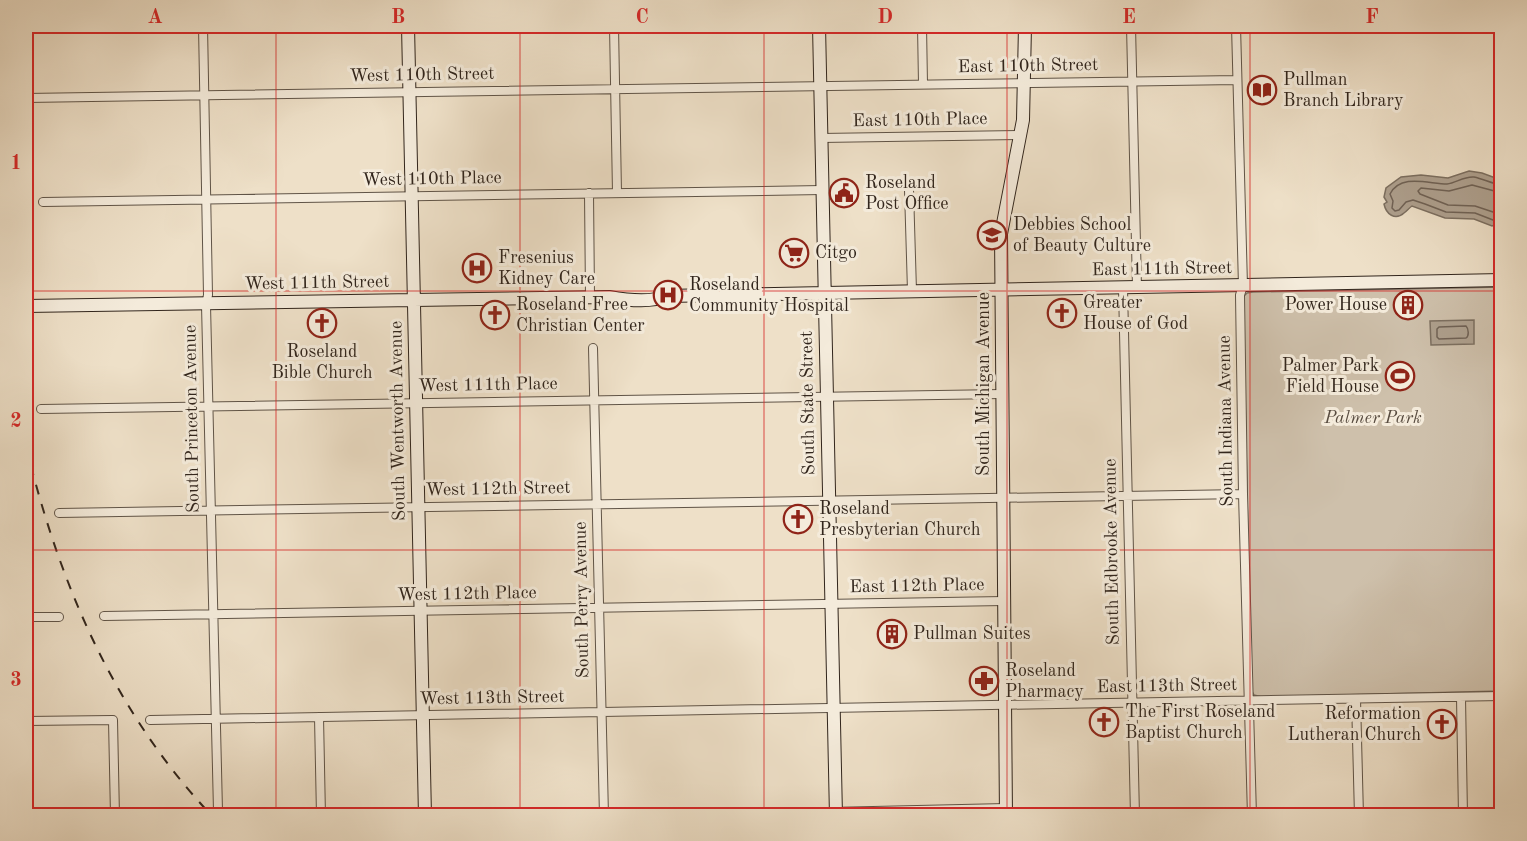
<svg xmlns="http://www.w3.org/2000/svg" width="1527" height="841" font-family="'Old Standard TT',serif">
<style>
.green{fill:#cec0ab;stroke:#807264;stroke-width:1.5}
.water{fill:#aea08e;stroke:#7c6f60;stroke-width:1.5}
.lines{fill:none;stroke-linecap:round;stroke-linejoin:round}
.shore{stroke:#706255;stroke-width:1.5}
.street-casing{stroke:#605447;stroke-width:10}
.secondary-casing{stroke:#31251c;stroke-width:14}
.street{stroke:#f4ebdb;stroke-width:8}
.secondary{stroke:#f4ebdb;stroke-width:12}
.rail{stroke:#31251c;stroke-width:2;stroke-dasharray:10 10;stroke-linecap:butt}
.grid{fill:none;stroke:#d62828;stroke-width:1.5;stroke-opacity:0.55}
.labels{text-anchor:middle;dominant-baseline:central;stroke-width:6;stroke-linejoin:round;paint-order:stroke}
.street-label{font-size:18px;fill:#31251c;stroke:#f4ebdb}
.poi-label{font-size:18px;fill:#31251c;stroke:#f4ebdb;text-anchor:start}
.park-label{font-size:18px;font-style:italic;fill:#584c40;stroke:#f4ebdb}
.neatline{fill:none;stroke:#d62828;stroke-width:2}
.grid-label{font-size:20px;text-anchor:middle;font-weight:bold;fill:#d62828}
</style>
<rect width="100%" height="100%" fill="#eee0c8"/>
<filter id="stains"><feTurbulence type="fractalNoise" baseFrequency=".00333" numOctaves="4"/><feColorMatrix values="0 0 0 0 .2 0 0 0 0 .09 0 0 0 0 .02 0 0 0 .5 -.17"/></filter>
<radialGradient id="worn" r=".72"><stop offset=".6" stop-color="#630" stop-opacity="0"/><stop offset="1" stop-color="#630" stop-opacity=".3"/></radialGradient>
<!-- green -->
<path class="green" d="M1501,287V691L1262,697L1254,695L1251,690L1243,297L1247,293L1253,292Z"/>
<!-- water -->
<path class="water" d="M1469,171L1482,173L1501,180V223L1492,226L1474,219L1445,218L1412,206C1409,208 1407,211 1404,213C1395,221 1386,214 1384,204L1387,202L1384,197L1386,188L1401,177L1421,175L1448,178Z
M1474,320V344L1431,345L1430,321Z"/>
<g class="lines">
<!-- shore -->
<path class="shore" d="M1502,185C1492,184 1484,179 1474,177C1464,176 1456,183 1447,184C1429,184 1401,173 1390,194L1393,201L1392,208L1395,211L1399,210L1406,202L1413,200L1425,204L1446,212L1475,213L1493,220L1502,218
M1502,193L1472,185L1449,191L1421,188L1418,191L1420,194L1448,205L1475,206L1493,212L1502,211
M1466,326C1469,329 1469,336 1466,338L1439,339L1437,337V329L1439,327Z"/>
<!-- street casing -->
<g class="street-casing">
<path id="street" d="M203,26L208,295L206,305L218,811
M614,26L617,193
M922,26L923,84
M1131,26L1137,288
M1236,26L1243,286L1240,295L1243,494L1252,816
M26,98L1237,80
M821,138L1020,135
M909,190L912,291
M589,193L590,297
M43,202L822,190
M1123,288L1135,816
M593,348L604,816
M41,409L1002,394
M59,513L1243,494
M104,616L1004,601
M26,617H59
M1461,697L1463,816
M1356,699L1359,816
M319,717L321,816
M150,720L1502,696
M26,721L113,720L115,816
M657,816L1006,808"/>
</g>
<!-- secondary casing -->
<g class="secondary-casing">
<path id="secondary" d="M408,26L425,816
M819,26L836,816
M26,306L609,297C626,300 651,303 666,296L1502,280
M1006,816L1001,234L1023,120L1025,26"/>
</g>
<!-- street -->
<use href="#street" class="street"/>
<!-- secondary -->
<use href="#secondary" class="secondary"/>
<!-- rail -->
<path class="rail" d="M26,446C59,583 114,712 212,816"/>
</g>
<!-- grid -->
<path class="grid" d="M276,26V816M520,26V816M764,26V816M1007,26V816M1250,26V816M26,291H1502M26,550H1502"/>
<!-- icons -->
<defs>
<g id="library-ring" transform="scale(1.5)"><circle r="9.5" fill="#f4ebdb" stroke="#8f2418" stroke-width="1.5"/><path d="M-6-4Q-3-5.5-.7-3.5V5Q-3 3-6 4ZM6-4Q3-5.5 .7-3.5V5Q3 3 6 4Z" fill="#8f2418"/></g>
<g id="civic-ring" transform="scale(1.5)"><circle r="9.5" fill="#f4ebdb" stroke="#8f2418" stroke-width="1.5"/><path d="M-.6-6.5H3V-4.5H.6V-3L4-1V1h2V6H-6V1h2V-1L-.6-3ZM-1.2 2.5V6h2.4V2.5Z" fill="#8f2418"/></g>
<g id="school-ring" transform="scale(1.5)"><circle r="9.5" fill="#f4ebdb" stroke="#8f2418" stroke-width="1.5"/><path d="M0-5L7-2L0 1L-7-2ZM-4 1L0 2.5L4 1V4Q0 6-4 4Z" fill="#8f2418"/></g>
<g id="supermarket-ring" transform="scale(1.5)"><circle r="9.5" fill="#f4ebdb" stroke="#8f2418" stroke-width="1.5"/><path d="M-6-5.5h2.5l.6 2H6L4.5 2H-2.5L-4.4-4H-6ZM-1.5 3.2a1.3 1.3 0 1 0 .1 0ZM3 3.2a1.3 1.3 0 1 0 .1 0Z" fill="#8f2418"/></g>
<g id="hospital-ring" transform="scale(1.5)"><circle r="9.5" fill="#f4ebdb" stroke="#8f2418" stroke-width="1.5"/><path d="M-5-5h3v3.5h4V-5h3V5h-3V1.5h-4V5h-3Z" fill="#8f2418"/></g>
<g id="building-ring" transform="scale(1.5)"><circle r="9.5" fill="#f4ebdb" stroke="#8f2418" stroke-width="1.5"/><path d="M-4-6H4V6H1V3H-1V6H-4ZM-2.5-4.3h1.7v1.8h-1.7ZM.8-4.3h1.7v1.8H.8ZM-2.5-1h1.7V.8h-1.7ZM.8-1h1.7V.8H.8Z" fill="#8f2418"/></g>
<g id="church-ring" transform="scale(1.5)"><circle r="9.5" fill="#f4ebdb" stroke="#8f2418" stroke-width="1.5"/><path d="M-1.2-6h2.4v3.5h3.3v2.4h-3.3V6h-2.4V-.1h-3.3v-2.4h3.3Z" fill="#8f2418"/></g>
<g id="stadium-ring" transform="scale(1.5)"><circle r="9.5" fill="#f4ebdb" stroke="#8f2418" stroke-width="1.5"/><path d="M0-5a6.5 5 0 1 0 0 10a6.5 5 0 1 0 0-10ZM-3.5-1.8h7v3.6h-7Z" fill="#8f2418"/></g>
<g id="pharmacy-ring" transform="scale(1.5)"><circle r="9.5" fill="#f4ebdb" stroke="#8f2418" stroke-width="1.5"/><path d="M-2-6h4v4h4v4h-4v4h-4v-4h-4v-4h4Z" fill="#8f2418"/></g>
</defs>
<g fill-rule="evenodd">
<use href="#library-ring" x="1262" y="90"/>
<use href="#civic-ring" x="844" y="193"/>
<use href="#school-ring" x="992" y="235"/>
<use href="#supermarket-ring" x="794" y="253"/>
<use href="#hospital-ring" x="477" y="268"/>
<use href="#hospital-ring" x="668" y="295"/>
<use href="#building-ring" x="1408" y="305"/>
<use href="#church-ring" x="1062" y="313"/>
<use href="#church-ring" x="495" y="315"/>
<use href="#church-ring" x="322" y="323"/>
<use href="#stadium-ring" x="1400" y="376"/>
<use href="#church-ring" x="798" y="519"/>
<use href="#building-ring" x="892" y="634"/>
<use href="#pharmacy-ring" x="984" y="681"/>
<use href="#church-ring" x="1104" y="722"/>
<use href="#church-ring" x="1442" y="724"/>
</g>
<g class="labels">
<!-- street labels -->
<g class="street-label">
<text transform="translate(1028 66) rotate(-1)">East 110th Street</text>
<text transform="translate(422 75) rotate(-1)">West 110th Street</text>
<text transform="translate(920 120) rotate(-1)">East 110th Place</text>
<text transform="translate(432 179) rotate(-1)">West 110th Place</text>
<text transform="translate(1162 269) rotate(-1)">East 111th Street</text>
<text transform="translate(317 283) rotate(-1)">West 111th Street</text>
<text transform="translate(984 384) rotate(-90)">South Michigan Avenue</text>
<text transform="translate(488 385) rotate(-1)">West 111th Place</text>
<text transform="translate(808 403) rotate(-91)">South State Street</text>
<text transform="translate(192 419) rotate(-91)">South Princeton Avenue</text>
<text transform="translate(398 421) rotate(-91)">South Wentworth Avenue</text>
<text transform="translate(1226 421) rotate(-91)">South Indiana Avenue</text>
<text transform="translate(498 489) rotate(-1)">West 112th Street</text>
<text transform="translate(1112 552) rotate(-91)">South Edbrooke Avenue</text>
<text transform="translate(917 586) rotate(-1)">East 112th Place</text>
<text transform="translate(467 594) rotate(-1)">West 112th Place</text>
<text transform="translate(582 600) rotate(-91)">South Perry Avenue</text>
<text transform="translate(1167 686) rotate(-1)">East 113th Street</text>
<text transform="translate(492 698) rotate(-1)">West 113th Street</text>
</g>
<!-- poi labels -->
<g class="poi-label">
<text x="1283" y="80">Pullman<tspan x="1283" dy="21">Branch Library</tspan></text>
<text x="865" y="183">Roseland<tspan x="865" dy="21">Post Office</tspan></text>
<text x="1013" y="225">Debbies School<tspan x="1013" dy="21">of Beauty Culture</tspan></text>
<text x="815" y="253">Citgo</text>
<text x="498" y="258">Fresenius<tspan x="498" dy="21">Kidney Care</tspan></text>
<text x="689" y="285">Roseland<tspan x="689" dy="21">Community Hospital</tspan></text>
<text x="1083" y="303">Greater<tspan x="1083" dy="21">House of God</tspan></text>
<text x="516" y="305">Roseland Free<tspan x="516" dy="21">Christian Center</tspan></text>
<text x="1387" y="305" text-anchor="end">Power House</text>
<text x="322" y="352" text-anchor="middle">Roseland<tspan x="322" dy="21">Bible Church</tspan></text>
<text x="1379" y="366" text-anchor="end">Palmer Park<tspan x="1379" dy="21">Field House</tspan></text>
<text x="819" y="509">Roseland<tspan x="819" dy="21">Presbyterian Church</tspan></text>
<text x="913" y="634">Pullman Suites</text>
<text x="1005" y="671">Roseland<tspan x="1005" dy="21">Pharmacy</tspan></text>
<text x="1125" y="712">The First Roseland<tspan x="1125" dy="21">Baptist Church</tspan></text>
<text x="1421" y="714" text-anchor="end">Reformation<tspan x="1421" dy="21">Lutheran Church</tspan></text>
</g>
<!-- park labels -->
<g class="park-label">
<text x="1373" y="418">Palmer Park</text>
</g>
</g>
<!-- margin -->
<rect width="1527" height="841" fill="none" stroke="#eee0c8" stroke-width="66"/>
<rect x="33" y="33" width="1461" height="775" class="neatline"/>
<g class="grid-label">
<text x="155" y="23">A</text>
<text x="398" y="23">B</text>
<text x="642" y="23">C</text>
<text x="885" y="23">D</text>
<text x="1129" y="23">E</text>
<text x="1372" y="23">F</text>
<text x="16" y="169">1</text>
<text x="16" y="427">2</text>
<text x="16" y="686">3</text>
</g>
<rect width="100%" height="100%" filter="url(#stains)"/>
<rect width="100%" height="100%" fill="url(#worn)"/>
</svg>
